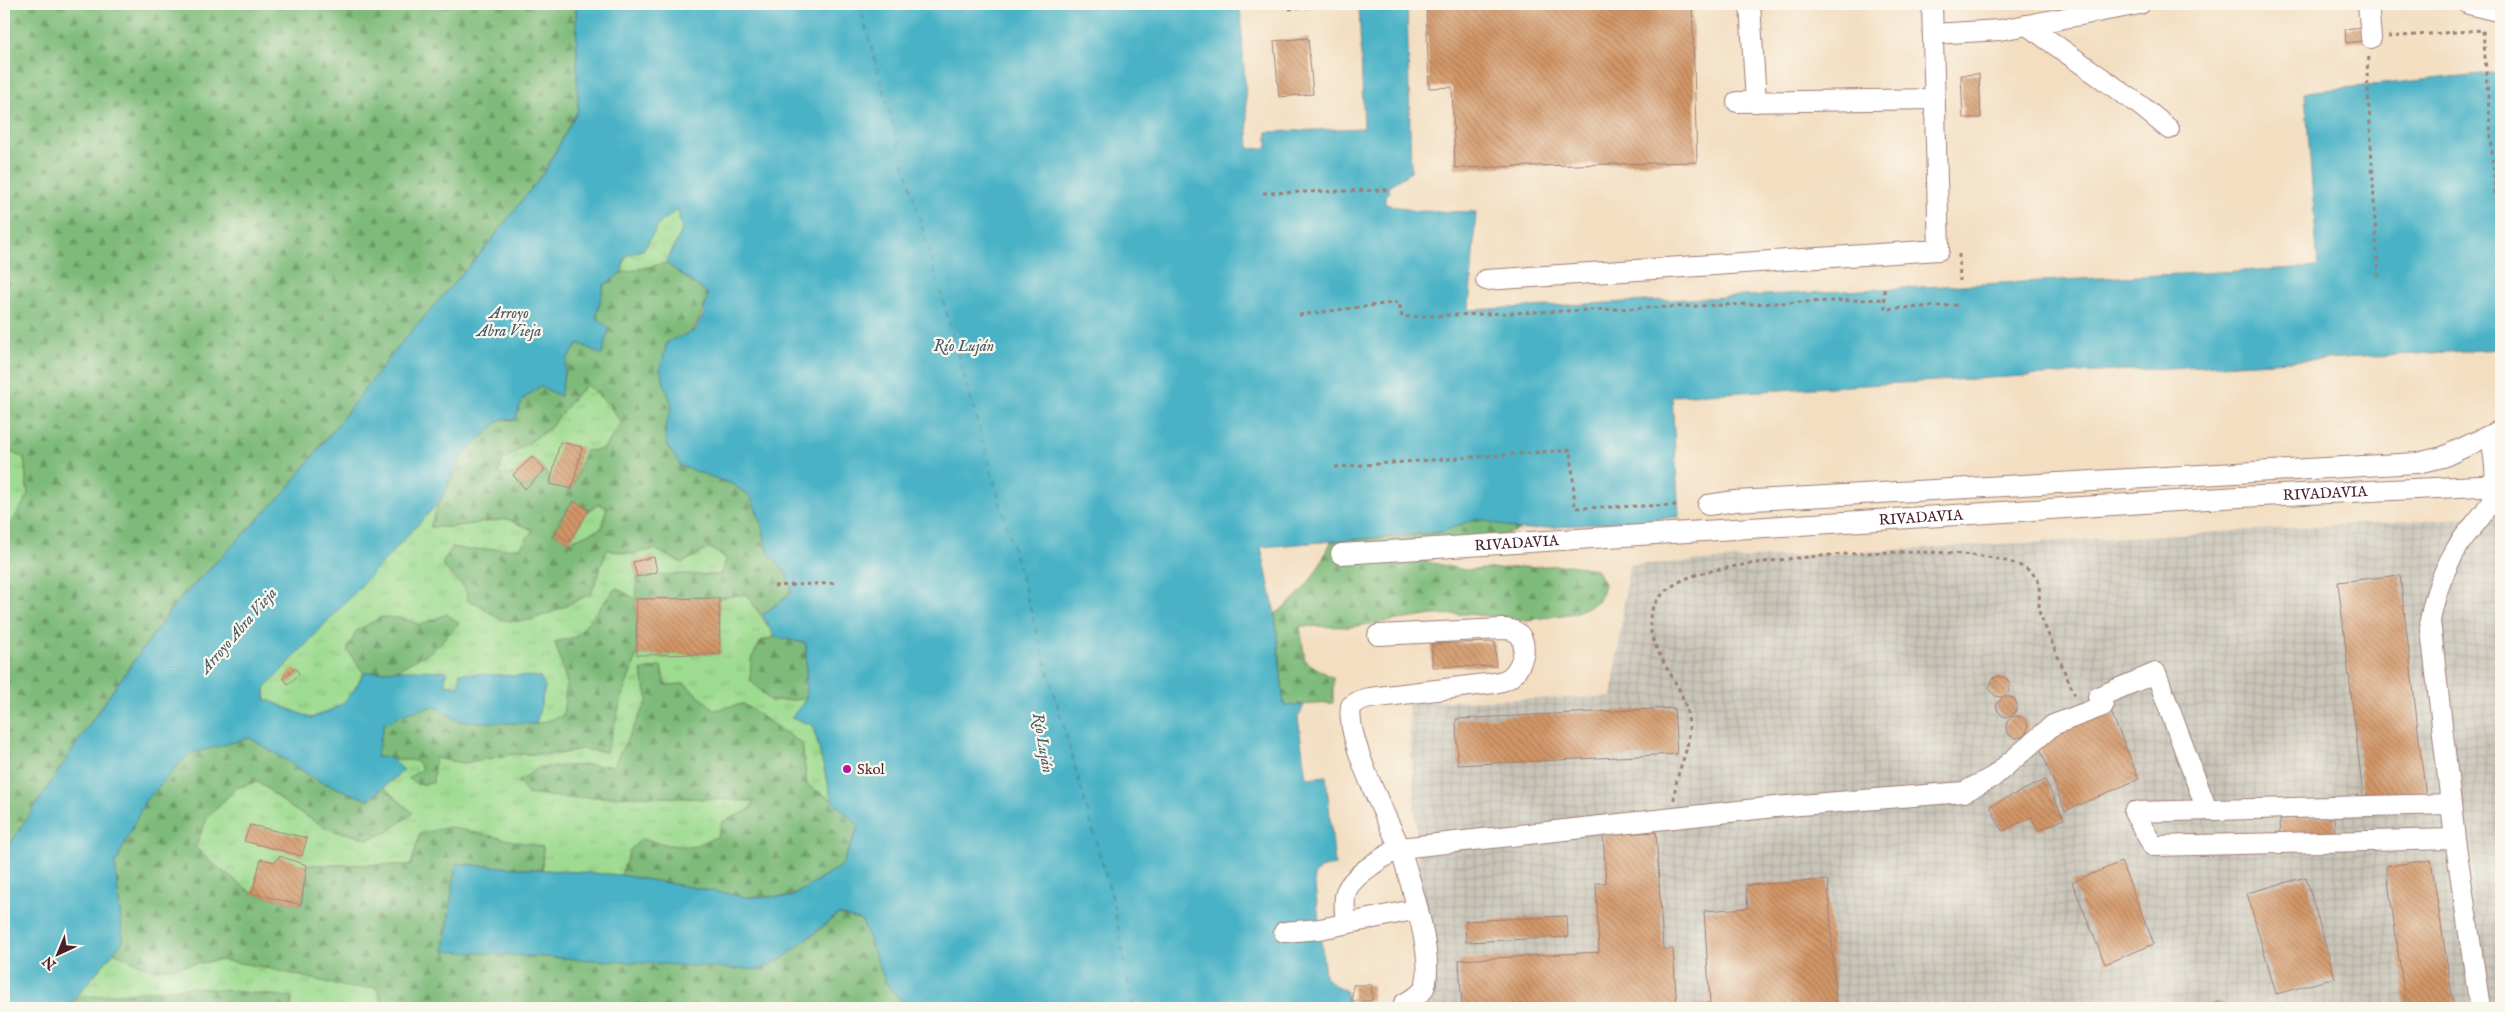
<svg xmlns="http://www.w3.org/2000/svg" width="2505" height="1012" font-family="'IM FELL English',serif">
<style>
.industrial{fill:url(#industrial-grid)}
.grass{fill:url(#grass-tufts);stroke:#747d5e;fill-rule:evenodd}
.forest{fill:url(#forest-firs);stroke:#646d52;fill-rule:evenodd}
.water{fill:#48b2c6;stroke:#496878}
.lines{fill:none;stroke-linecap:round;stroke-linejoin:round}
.ferry{stroke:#495a69;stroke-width:1;stroke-dasharray:6 5;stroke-linecap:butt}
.building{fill:url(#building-back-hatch)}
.minor-casing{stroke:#9e7e76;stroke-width:22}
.path{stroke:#9e7e76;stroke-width:3;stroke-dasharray:4 4;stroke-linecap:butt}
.minor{stroke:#fff;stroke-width:20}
.poi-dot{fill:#b5179e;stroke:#fbf7ec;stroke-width:2}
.labels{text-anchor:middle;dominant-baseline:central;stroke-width:4.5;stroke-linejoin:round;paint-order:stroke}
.street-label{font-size:15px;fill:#4a1f2b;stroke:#fbf7ec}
.poi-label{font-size:15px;fill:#4a1f2b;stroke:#fbf7ec;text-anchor:start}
.water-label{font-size:16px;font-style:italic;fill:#495a69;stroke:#fbf7ec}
</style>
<defs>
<pattern id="industrial-grid" width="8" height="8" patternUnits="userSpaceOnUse" patternTransform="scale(1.25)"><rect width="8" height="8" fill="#c8c4b8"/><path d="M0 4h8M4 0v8" fill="none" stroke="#ada89e"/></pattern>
<pattern id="grass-tufts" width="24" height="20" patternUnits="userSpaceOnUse" patternTransform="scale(1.25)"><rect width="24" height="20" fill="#9ddb90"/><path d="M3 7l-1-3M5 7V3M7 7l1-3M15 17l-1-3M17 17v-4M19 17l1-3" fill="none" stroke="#89bc7c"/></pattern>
<pattern id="forest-firs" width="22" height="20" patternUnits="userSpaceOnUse" patternTransform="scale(1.25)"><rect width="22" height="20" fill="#7ebb7a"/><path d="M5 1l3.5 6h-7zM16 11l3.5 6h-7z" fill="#699764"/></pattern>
<pattern id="building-back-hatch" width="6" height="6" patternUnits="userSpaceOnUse" patternTransform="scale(1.25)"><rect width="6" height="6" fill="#d29667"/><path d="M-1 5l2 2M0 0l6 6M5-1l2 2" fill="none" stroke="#ac7a55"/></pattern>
</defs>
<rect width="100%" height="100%" fill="#fbf7ec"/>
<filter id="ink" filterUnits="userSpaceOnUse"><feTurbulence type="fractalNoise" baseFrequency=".02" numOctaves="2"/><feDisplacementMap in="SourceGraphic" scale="10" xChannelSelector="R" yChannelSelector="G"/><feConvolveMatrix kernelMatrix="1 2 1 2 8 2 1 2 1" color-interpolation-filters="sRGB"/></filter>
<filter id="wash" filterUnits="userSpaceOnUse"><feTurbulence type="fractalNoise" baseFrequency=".0096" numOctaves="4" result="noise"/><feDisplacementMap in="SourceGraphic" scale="20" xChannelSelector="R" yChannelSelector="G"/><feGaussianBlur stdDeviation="1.12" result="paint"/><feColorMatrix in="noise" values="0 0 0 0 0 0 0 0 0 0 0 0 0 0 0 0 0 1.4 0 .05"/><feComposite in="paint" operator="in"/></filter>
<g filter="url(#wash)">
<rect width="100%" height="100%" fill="#f3dec1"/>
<!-- industrial -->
<path class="industrial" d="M2501,516V1008H1428L1408,702L1612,697L1629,565Z"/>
<!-- grass -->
<path class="grass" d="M678,209L682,230L666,263L621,273L626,256L644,249L659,224Z
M587,385L609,405L622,424L572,489L581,447L550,484L545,470L532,457L513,475L498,474L503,460L550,428L573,398Z
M4,449L24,458L28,496L4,536Z
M441,500L431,527H450L507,519L533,530L521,548L468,550L452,547L451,577C463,583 466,587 468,601C485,604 489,615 502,619C532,628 565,604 591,594L607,550L633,554L655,549L682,563L710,548L727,559L719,575L674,574L636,600L616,588L576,637L555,642L567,683L563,716L536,724L545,687L460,673L459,686L445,684L446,671L397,670L435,649L447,614L420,625L402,618L347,650L364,673C347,703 344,706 311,718L265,699V688ZM654,557L657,572L637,577L633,562Z
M600,504L607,507L602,528L569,542L589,510Z
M746,594L775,637L761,641L770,701L806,699L832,800L807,785L802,744L743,704L714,710L685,684L665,685L661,667L641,671L648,700L613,767L587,765L528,794L569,798L640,796L755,801L748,811L722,822L717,837L691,847L669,845L630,850L621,875L542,870L543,847L420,834L411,865H307L301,905L252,893L212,863L195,847L207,818L236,788L258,781L290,807L329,829L369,839L413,813L383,787L404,770L390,758L417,761L422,769L418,785L435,758L464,763L514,754H559L582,749L606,752L625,688L637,655L720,654L719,598Z
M114,952L153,970L220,960L259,966L351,988L376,987L382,1002L377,1008H291L292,998H75Z"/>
<!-- forest -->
<path class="forest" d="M4,4H576L578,110L545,171L486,247L401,343L285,492L175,604L106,700L4,853V536L28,495L24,458L4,449Z
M666,263L708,294C700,328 682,344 660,370L672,406L665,427L708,475L732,484L750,496L761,521L768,552L786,573L792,593L762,615L746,594L719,598L636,599L637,655L625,688L606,752L582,749L559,754H514L464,763L435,758L433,783L418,785L408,778L422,769L417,761L375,757L384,724L407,713L434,706L459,721L536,724L563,716L567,683L555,642L576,637L616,588L636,599L637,577L674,574L719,575L727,559L710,548L682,563L655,549L633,554L607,550L591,594C566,604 529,629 501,619C488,614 485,604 468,601C466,580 453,580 442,564L452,547L468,550L520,548L533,530L507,519L450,527H430L441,496L461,457L501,419L515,420L522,400L540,386L560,396L567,359L579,343L602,355L596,317L604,285L621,273ZM587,385L609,405L622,423L604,449L585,451L572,489L551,484L545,470L525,489L513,475L498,474L503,460L550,428L573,398ZM573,501L589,510L600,504L607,507L602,528L569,542L554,533Z
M1477,518L1519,530L1423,561L1465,570L1569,565L1596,569L1604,584L1599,601L1575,613L1528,620L1467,614L1434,615L1349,627L1300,626L1305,661L1333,678V703L1284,706L1275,614C1307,591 1315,575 1332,540L1402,537L1442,532Z
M447,614L459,623L435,649L397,670L364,673L347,650L356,631L382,617L402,618L420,625Z
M775,637L806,643V699L770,701L750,680L751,659L761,641Z
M661,666L665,685L685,684L715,710L743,704L802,744L807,785L832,800L859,825L842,865L791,897H746L621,875L630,850L641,839L669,845L691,847L717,837L722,822L748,811L755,801L640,796L569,798L528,794L518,782L539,767L587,765L613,766L648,700L641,671Z
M250,738L319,781L368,800L383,787L413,813L388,832L369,839L329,829L290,807L258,781L236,788L207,818L195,847L212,863L252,893L301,905L307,865H411L420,834L449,827L543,847L542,870L456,864L444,951L812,936L838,914L862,921L886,983L907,1008H597L563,1005H533L532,1008H430L429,1003L382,1002L376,987L351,988L259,966L220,960L153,970L114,952L123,941L115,864L145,801L189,753Z
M190,987L292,997L291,1008H69L75,998Z"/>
<!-- water -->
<path class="water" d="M576,4H1240L1249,149L1267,148V132L1364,128L1359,4H1407L1411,172L1388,186L1389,193L1385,194V204L1415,211L1476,212L1469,310L2318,267L2305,92L2501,72V349L1672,396L1679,517L1519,530L1477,518L1442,532L1261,547L1275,614L1284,706L1304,705L1298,718L1306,778L1326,776L1335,865L1320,869L1314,876L1325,976L1332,984L1345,990L1351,1008H907L886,983L862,921L838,914L783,958L760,970L444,951L456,864L621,875L746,897H791L842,865L859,826L832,800L813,725L791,718L806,699V643L775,637L762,615L792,593L786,573L768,552L761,521L750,496L732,484L681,466L667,446L665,427L672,406L660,370L667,342L694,331L703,315L708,294L666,263L682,231L678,209L659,224L644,249L626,256L621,273L604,285L596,317L609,328L602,355L579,343L567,359L560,396L540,386L522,400L515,420L501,419L461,457L441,500L265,688V699L311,718C344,706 347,703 364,673L397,670L446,671L445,684L459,686L460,673L540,677L545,687L536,724L459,721L434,706L407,713L384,724L376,757L390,758L404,770L368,800L319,781L250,738L189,754L145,801L115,864L123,941L75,998L69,1008H4V853L106,700L175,604L285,492L401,343L486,247L545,171L578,110Z
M382,1002L429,1003L430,1008H377Z"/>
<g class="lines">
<!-- ferry -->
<path class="ferry" d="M859,4L1113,901L1133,1008"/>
</g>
<g id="blocks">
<!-- building -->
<path class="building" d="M1426,4H1692L1697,162L1455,168L1452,87L1429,88Z
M1958,4H2000V5L1959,7Z
M2362,27L2363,41L2346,43L2345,29Z
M1308,38L1313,94L1279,97L1274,41Z
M1979,74L1981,118H1963L1961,75Z
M560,442L582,447L572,489L550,484Z
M532,457L545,470L525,489L513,475Z
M574,501L589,510L569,542L554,533Z
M654,557L657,572L637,577L633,562Z
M2400,575L2426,798L2364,804L2338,582Z
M719,598L720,654L637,655L636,599Z
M1495,642L1496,666L1432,667V644Z
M295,668L300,674L288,684L283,678Z
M1999,676L2006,678L2010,684L2009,691L2004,696L2014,698L2017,704L2015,713L2009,717L2003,716L1998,711L1996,705L2003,697L1995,696L1989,688L1993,678Z
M1674,708L1677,754L1458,765L1456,719Z
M2110,710L2139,779L2065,811L2038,743L2050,732Z
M2006 727a11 11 0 1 1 22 0a11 11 0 1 1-22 0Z
M2045,780L2064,819L2038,831L2032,817L2002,831L1990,806Z
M2334,816L2335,839L2281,842L2280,819Z
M250,825L307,838L302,856L244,841Z
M1656,832L1663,949H1673L1677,1008H1462L1459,960L1599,952L1596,883H1606L1603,835Z
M279,856L307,865L301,905L252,893L261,859L275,862Z
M2431,860L2454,1008H2406L2386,866Z
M2121,862L2154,944L2105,964L2072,882Z
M2306,877L2335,978L2276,994L2247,893Z
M1828,880L1836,1008H1694V1004L1710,1003L1704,911L1748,908L1746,885Z
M1567,916L1568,937L1466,942L1465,921Z
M1353,985H1372V1001H1352Z
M2220,1002L2223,1008H2203Z"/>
</g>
</g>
<g filter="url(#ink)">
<use href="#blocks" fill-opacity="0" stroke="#9e7e76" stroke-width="1"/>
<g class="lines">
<!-- minor casing -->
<g class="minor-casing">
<g id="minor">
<path d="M1750,4L1756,102"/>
<path d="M2368,4L2371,38"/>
<path d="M2469,4L2501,12"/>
<path d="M2027,25L2141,106L2169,129"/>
<path d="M1933,34L2000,30L2140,4"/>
<path d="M1737,102L1935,99"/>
<path d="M1486,280L1939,250L1932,4"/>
<path d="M1708,505L1735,501L2417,463L2443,457L2501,430"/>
<path id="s1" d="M1341,554L2239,497L2501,485"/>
<path d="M1378,635L1502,629C1505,629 1510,629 1514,631C1532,639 1522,670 1509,678C1505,681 1499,682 1494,683L1370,698L1359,701L1351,706C1345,738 1386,816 1400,848L1775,807L1964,792L1993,777L2053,725L2103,706L2098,697L2156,673L2207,810"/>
<path d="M2451,804L2134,812L2153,846L2455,839"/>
<path d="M1346,924C1345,915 1344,905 1345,896C1347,878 1385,856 1400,848C1409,877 1438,965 1423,990C1419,996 1410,1000 1404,1004L1405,1008"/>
<path d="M1284,932L1320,929L1418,909"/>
<path d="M2480,1008L2455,839L2430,621C2435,591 2444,568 2460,543C2472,524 2494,509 2495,485C2497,469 2493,451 2491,435"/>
</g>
</g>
<!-- path -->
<path class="path" d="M1289,9L1341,4
M2388,37L2483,30L2501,271
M2369,57L2367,70L2378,276
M1263,193L1388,190
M1959,254L1960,281
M1884,289L1885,309L1959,305
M1299,315L1399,302L1402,317L1885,299
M1335,467L1571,450L1575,508L1678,505
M774,586L835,583
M1674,800C1676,759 1699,748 1684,701C1675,674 1639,637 1653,607C1660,593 1676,582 1690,577C1741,557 2001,533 2035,576C2043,586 2037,602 2040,615L2076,698"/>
<!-- minor -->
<use href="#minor" class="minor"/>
</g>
</g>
<!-- markers -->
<circle class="poi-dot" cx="847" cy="769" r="5"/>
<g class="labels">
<!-- street labels -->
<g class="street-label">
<text stroke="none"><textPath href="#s1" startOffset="986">RIVADAVIA</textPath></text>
<text stroke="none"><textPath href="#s1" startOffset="581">RIVADAVIA</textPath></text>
<text stroke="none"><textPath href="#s1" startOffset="176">RIVADAVIA</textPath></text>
</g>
<!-- poi labels -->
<g class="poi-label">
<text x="857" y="769">Skol</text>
</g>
<!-- water labels -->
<g class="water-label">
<text x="509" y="314">Arroyo<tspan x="509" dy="18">Abra Vieja</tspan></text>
<text x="964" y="347">Río Luján</text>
<text transform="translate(239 631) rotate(-49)">Arroyo Abra Vieja</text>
<text transform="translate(1042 743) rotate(80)">Río Luján</text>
</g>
</g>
<!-- margin -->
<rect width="2505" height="1012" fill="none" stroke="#fbf7ec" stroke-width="20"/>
<!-- north arrow -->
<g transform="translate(58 954) rotate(224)" stroke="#fbf7ec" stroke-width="4" paint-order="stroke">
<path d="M0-4L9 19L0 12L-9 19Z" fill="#4a1f2b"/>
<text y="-8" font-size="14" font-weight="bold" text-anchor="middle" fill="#4a1f2b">N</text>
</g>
</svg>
